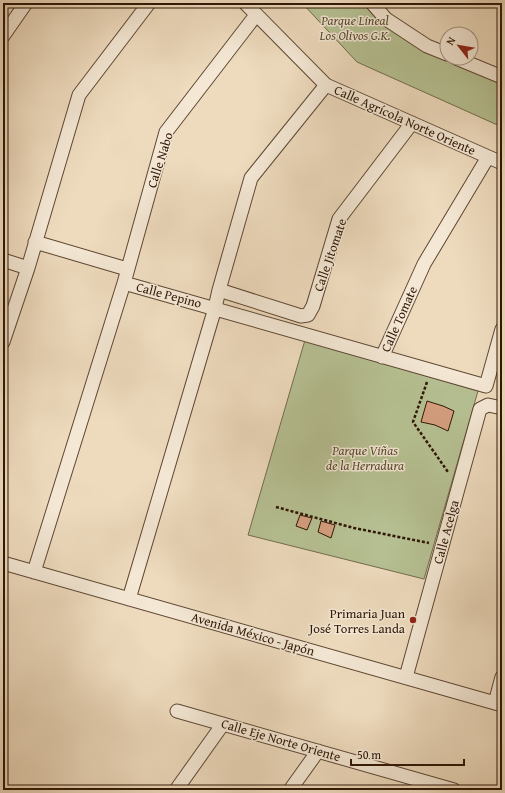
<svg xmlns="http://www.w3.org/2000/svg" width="505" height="793" font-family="'Gentium Book Plus',serif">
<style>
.green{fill:#b6c193;stroke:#726c4c}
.building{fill:#d59f7f;stroke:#2e1605}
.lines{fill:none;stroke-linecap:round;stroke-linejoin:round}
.minor-casing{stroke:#5e4733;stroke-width:15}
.path{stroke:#2e1605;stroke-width:2.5;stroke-dasharray:3 2;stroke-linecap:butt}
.minor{stroke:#f4e8d5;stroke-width:13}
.poi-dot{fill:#8f2418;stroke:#f4e8d5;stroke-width:1.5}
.labels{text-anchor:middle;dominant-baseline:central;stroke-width:3;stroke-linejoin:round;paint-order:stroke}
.park-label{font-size:13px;font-style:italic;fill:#574930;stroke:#f4e8d5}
.street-label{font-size:13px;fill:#2e1605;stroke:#f4e8d5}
.poi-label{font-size:13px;fill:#2e1605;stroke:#f4e8d5;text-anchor:end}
</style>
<rect width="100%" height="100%" fill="#eedbbe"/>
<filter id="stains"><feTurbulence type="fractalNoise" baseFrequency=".005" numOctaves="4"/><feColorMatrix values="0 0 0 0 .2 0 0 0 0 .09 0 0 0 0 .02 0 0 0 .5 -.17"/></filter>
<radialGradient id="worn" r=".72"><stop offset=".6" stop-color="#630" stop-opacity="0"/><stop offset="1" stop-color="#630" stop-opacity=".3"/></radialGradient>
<!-- green -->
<path class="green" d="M302,3H363L382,25L443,57L502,83V127L357,62Z
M305,340L478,391L424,579L248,535Z"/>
<!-- building -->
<path class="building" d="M427,401L443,406L454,411L448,431L435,425L421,422Z
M300,515L312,518L307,530L296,526Z
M321,521L335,525L331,538L318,532Z"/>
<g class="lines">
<!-- minor casing -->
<g class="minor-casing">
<path id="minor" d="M245,3L326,85L502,163
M372,3L386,19L427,46L447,54
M3,36L26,3
M456,58L502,77
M35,242L127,269
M3,260L28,268
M124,283L486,386L502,329
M219,290L301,316L308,315L313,306L339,219L412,123
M3,342L28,268L79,95L149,3
M382,357L424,264L488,157
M3,563L502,705
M34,572L124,283L166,132L256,15
M129,599L215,308L219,290L251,178L326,85
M406,677L480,409L488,405L502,408
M495,703L502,677
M177,711L454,790
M176,790L223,724
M290,790L318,751"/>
</g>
<!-- path -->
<path class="path" d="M427,382L413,422L448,472
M276,507L354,528L429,543"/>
<!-- minor -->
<use href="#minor" class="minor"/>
</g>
<!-- markers -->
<circle class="poi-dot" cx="413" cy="620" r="4"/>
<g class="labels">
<!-- park labels -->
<g class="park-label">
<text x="355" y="20">Parque Lineal<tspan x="355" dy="15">Los Olivos G.K.</tspan></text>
<text x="365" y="450">Parque Viñas<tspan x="365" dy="15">de la Herradura</tspan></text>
</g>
<!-- street labels -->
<g class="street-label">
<text transform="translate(405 120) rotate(24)">Calle Agrícola Norte Oriente</text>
<text transform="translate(160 160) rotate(-72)">Calle Nabo</text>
<text transform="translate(330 255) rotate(-71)">Calle Jitomate</text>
<text transform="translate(169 295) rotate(15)">Calle Pepino</text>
<text transform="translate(399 319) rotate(-66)">Calle Tomate</text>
<text transform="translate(446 532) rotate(-75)">Calle Acelga</text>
<text transform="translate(253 634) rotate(16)">Avenida México - Japón</text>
<text transform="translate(281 740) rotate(16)">Calle Eje Norte Oriente</text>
</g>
<!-- poi labels -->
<g class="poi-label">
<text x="405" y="613">Primaria Juan<tspan x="405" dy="15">José Torres Landa</tspan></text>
</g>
</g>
<!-- margin -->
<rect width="505" height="793" fill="none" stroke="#eedbbe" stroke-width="16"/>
<rect x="4" y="4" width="497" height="785" fill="none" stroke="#2e1605" stroke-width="2"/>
<rect x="8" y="8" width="489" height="777" fill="none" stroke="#2e1605"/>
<!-- north arrow -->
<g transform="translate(459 46) rotate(301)"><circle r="19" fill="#f4e8d5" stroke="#a59482"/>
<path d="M0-3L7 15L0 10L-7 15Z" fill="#8f2418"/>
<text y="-6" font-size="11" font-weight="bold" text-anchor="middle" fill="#2e1605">N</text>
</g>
<!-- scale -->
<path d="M351 759v6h113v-6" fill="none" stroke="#2e1605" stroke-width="2"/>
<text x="357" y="759" font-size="12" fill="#2e1605" stroke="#f4e8d5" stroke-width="3" paint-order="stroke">50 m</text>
<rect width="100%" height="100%" filter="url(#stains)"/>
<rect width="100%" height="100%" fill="url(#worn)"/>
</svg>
